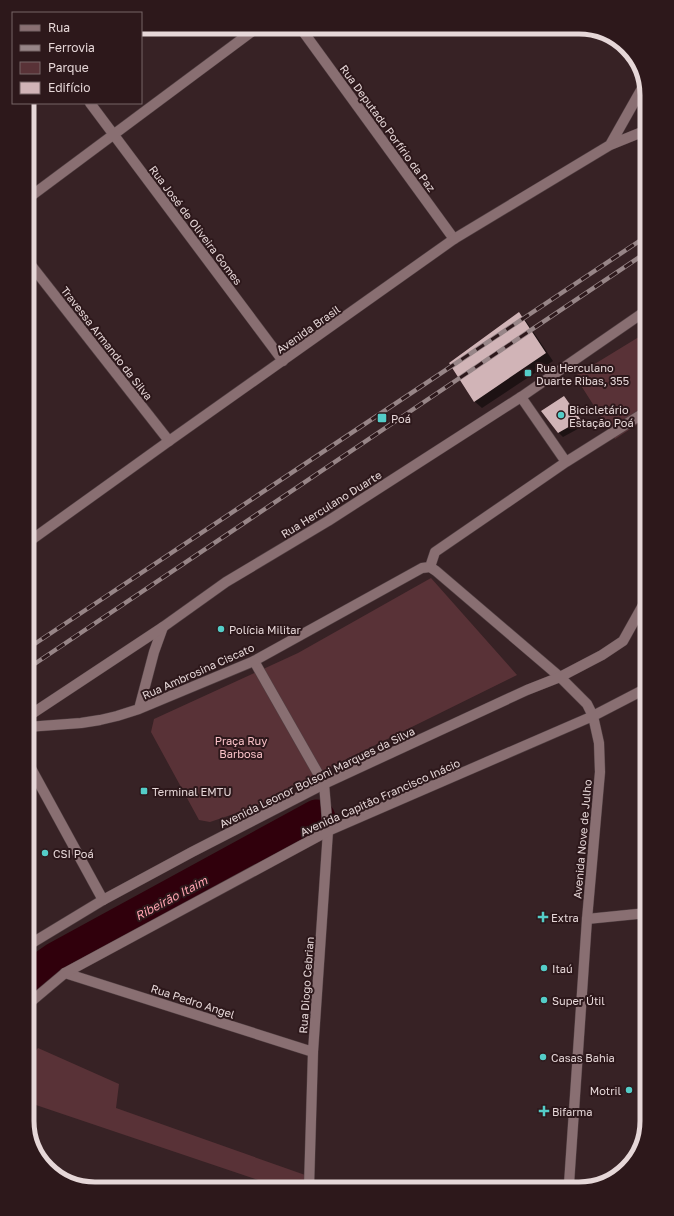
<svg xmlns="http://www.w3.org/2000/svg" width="674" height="1216" font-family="'Golos Text',sans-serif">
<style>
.green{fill:#593237}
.shadow{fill:#0007}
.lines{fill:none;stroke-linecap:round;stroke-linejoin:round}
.river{stroke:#30000c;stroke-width:37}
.building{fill:#d1b4b7}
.lane-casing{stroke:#524043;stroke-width:11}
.street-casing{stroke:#524043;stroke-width:11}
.secondary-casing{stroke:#524043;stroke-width:11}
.lane{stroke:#896f72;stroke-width:10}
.street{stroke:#896f72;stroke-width:10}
.secondary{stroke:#896f72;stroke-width:10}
.rail-casing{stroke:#978587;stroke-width:4.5}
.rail{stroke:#2d181b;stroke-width:3;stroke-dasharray:9;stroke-linecap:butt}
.poi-dot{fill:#54cdc8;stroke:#2d181b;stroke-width:1.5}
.labels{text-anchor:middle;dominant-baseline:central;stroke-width:4;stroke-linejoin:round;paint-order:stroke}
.street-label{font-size:11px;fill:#e6d7d8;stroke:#2d181b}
.poi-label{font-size:11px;fill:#e6d7d8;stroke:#2d181b;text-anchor:start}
.park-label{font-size:11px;fill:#fac2c8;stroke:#2d181b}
.water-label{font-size:12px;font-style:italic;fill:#fea3b0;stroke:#2d181b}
.rim{fill:none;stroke:#e6d7d8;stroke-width:5}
</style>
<rect width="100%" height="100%" fill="#372225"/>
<!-- green -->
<path class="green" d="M647,332V418L615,439L575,376Z
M431,578L517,675L347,759L269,802L210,822L199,820L151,732L154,719L298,653Z
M38,1048L119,1084L116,1108L308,1176V1187H279L27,1102V1060Z"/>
<!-- shadow -->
<path class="shadow" d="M519,313L526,321L553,361L482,408L474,401Z
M568,402L585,425L563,437L558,432Z"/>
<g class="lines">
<!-- river -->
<path class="river" d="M27,981L57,960L317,818"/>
</g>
<!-- building -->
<path class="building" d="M519,312L546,353L474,402L449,363Z
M564,396L581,420L558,433L541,411Z"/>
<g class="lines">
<!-- lane casing -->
<g class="lane-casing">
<path id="lane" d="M254,661L324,784
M587,919L647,913"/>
</g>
<!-- street casing -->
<g class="street-casing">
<path id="street" d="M302,30L454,239
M90,103L283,361
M27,199L254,30
M27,260L169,441
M521,397L566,462
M430,567L435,552L566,462L647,411
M430,567L436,571L560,677
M139,709L154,652L163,627
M27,727L81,723L100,720L117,716L139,709L254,661L422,568L430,567
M27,761L103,900
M65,973L313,1052
M309,1187L313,1052L328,831L324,784"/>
</g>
<!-- secondary casing -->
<g class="secondary-casing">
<path id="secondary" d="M610,145L645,83
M27,543L169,441L454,239L610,145L647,130
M560,677L587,704L593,716L599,743L600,772L587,919L569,1184
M27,717L163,627L226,582L328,521L521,397L647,310
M27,946L103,900L192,852L324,784L527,690L560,677L602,655L623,641L647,598
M27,1005L65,973L328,831L593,716L647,688"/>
</g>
<!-- lane -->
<use href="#lane" class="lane"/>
<!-- street -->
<use href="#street" class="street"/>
<!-- secondary -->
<use href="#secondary" class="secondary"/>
<!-- rail casing -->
<g class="rail-casing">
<path id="rail" d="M27,649L647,236
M27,669L647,252"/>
</g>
<!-- rail -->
<use href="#rail" class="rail"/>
</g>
<!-- markers -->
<g class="poi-dot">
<rect x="524" y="369" width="8" height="8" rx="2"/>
<circle cx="561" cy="415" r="4"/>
<rect x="377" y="413" width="10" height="10" rx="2"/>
<circle cx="221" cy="629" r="4"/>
<rect x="140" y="787" width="8" height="8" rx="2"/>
<circle cx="45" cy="853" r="4"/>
<path d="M541 911h4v4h4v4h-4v4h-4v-4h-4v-4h4z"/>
<circle cx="544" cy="968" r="4"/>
<circle cx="544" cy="1000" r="4"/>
<circle cx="543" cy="1057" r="4"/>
<circle cx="629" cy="1090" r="4"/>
<path d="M542 1105h4v4h4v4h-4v4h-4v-4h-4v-4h4z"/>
</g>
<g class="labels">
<!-- street labels -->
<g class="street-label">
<text transform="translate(388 128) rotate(54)">Rua Deputado Porfírio da Paz</text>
<text transform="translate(196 225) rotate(53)">Rua José de Oliveira Gomes</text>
<text transform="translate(308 329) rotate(-35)">Avenida Brasil</text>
<text transform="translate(107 343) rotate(52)">Travessa Armando da Silva</text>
<text transform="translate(331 504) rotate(-32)">Rua Herculano Duarte</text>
<text transform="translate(198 671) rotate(-24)">Rua Ambrosina Ciscato</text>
<text transform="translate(317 777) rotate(-26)">Avenida Leonor Bolsoni Marques da Silva</text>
<text transform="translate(380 797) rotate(-24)">Avenida Capitão Francisco Inácio</text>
<text transform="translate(582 839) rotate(-85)">Avenida Nove de Julho</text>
<text transform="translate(306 985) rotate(-86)">Rua Diogo Cebrian</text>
<text transform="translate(193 1001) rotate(18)">Rua Pedro Angel</text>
</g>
<!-- poi labels -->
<g class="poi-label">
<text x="536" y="367">Rua Herculano<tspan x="536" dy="13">Duarte Ribas, 355</tspan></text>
<text x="569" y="409">Bicicletário<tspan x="569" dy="13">Estação Poá</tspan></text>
<text x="391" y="418">Poá</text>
<text x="229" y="629">Polícia Militar</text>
<text x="152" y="791">Terminal EMTU</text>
<text x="53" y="853">CSI Poá</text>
<text x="551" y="917">Extra</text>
<text x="552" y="968">Itaú</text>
<text x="552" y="1000">Super Útil</text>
<text x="551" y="1057">Casas Bahia</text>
<text x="621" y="1090" text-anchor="end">Motril</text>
<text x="552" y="1111">Bifarma</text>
</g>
<!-- park labels -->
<g class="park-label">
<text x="241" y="740">Praça Ruy<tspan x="241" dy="13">Barbosa</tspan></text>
</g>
<!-- water labels -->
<g class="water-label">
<text transform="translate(171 898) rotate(-28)">Ribeirão Itaim</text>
</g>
</g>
<!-- crop -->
<path d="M0 0H674V1216H0ZM95 34H579A61 61 0 0 1 640 95V1121A61 61 0 0 1 579 1182H95A61 61 0 0 1 34 1121V95A61 61 0 0 1 95 34Z" fill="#2d181b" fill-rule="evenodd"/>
<path class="rim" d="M95 34H579A61 61 0 0 1 640 95V1121A61 61 0 0 1 579 1182H95A61 61 0 0 1 34 1121V95A61 61 0 0 1 95 34Z"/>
<!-- legend -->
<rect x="12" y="12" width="130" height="92" fill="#2d181b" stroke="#776467"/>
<rect x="20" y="25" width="20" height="6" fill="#896f72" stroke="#776467"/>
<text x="48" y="32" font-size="12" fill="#e6d7d8">Rua</text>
<rect x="20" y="45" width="20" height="6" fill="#978587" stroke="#776467"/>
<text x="48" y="52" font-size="12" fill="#e6d7d8">Ferrovia</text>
<rect x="20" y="62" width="20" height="12" fill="#593237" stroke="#776467"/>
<text x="48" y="72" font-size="12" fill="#e6d7d8">Parque</text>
<rect x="20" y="82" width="20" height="12" fill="#d1b4b7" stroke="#776467"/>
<text x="48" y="92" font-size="12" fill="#e6d7d8">Edifício</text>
</svg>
